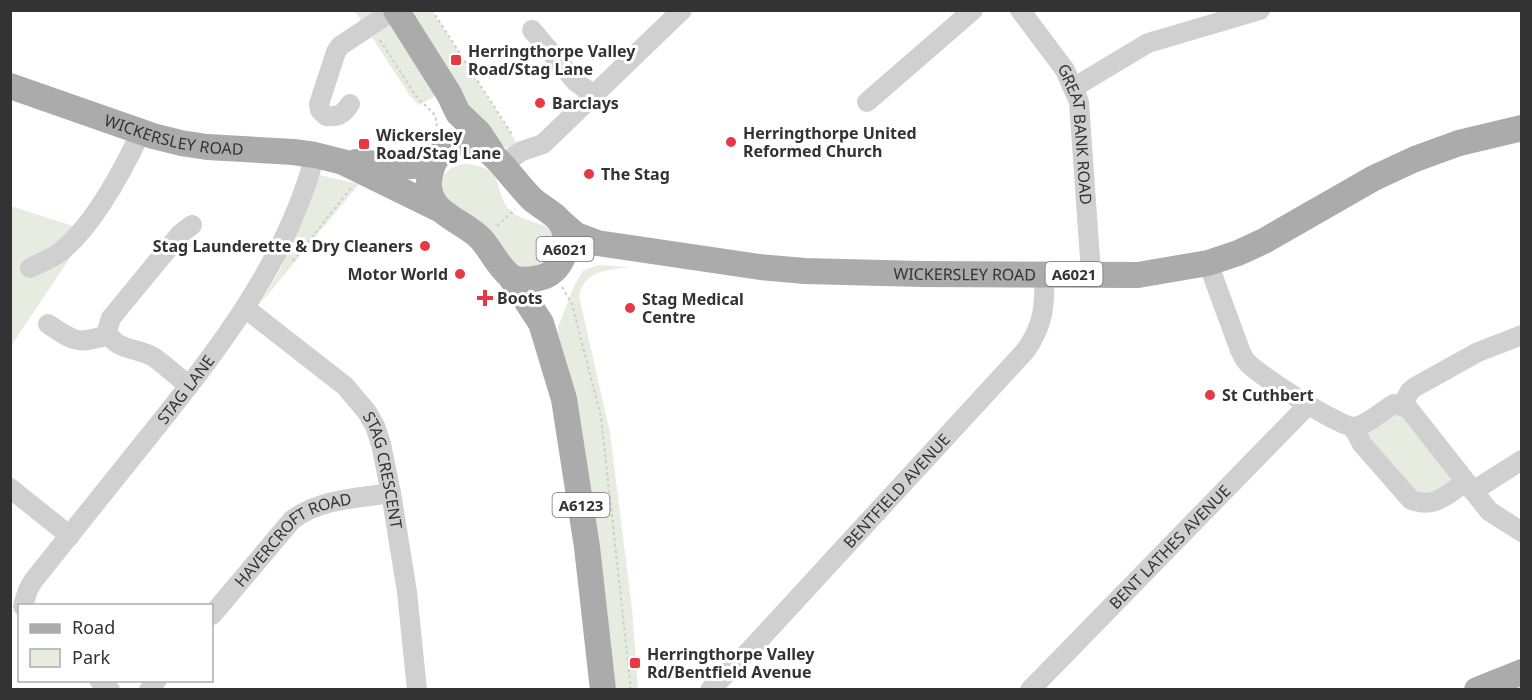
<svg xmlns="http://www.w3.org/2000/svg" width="1532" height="700" font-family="'Noto Sans',sans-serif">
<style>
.green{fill:#e6ecdf}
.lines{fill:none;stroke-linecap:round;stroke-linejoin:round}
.path{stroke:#cdcdcd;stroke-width:2;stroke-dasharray:3 3;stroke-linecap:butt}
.minor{stroke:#d0d0d0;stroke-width:20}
.major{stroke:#ababab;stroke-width:26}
.poi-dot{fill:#e63946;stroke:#fff;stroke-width:2}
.labels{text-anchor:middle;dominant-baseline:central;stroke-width:6;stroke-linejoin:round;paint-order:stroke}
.shield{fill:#fff;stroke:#707070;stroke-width:1.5}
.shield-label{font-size:15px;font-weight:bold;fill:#333}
.poi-label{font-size:16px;font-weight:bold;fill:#333;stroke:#fff;text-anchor:start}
.street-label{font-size:16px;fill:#333;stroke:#fff}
</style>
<rect width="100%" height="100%" fill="#fff"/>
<!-- green -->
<path class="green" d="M355,11H382L437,95L419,105L410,96Z
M405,11H432L520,148L509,149L502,147L476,117Z
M464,164C510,167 491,193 512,212C522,221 548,223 553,233C560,247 547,259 539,269L522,270L445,199C437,181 444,167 464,164Z
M319,175L359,184L260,304L281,268Z
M11,206L88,231L11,346Z
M598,265L630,267C608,270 584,270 579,296L610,433L632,609L638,689H612L559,348L558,327L575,284L583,271Z
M1402,411L1452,474V481L1422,499L1365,438C1370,423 1387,415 1402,411Z"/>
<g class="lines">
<!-- path -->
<path class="path" d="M432,10L513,136
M380,40L416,96L435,115L437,124L434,132
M497,226L515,209
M293,261L351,188
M562,287L572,304L601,417L631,690"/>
<!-- minor -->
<g class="minor">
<path id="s1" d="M1020,10L1065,70L1079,102L1091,273"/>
<path d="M532,30L576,82L594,95"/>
<path d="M1073,88L1148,43L1260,10"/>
<path d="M867,102L973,10"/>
<path d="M350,104C343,115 338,117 326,116L320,110L319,104L336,52L340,46L394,10"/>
<path d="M502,165L522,151L543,144L682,10"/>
<path d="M1208,263L1240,350C1242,354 1244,359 1247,362C1257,374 1341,428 1354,427C1368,425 1381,411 1394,404L1408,408L1489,511L1522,532"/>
<path d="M30,268C39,263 51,259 59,253C93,227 123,170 141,132"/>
<path id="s2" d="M245,308L345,386L367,412L375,426L381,444L391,493L407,592L417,690"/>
<path d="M48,324C77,343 76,344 109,335"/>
<path d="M189,386C178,377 167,367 155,358C139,347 116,352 107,331L111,318L180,234L192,225"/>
<path d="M1402,405L1410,391L1415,387L1478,352L1522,335"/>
<path d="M1353,427L1362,444L1411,500C1435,509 1445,495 1465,483"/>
<path d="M10,488L70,536"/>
<path d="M1473,491L1522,460"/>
<path id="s3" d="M23,606L28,590L33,581C72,533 111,484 150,435C218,350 287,262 315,155"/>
<path id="s4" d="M212,615L292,520C319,499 358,498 391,493"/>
<path d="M99,680L110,690"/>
<path d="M149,690L157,680"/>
<path id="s5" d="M710,690L750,650L1026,350C1044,324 1045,305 1044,274"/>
<path id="s6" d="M1030,690L1308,405"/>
</g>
<!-- major -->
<g class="major">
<path d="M396,10L449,94L458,113L479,133L491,151"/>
<path id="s7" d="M10,86L153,136L181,143L207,147L293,152L315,155L343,162L439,209"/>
<path d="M471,141C493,147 515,183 533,200C541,207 556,214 561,223C573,242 562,274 539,278C529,280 517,282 509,275C497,265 491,250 481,239C463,220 426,213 429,181C430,174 432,165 436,159C445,147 455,142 471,141Z"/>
<path d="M356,162C380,163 412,171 434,162"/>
<path id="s8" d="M561,222L576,235L597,243L760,267L805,271L921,274L1138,275L1208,263L1238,253L1264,241L1374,178L1415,159L1459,143L1522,128"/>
<path d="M510,276L541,323L564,399L587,547L603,690"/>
<path d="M1477,690L1522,672"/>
</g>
</g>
<!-- markers -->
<g class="poi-dot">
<rect x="450" y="54" width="12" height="12" rx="3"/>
<circle cx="540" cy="103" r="6"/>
<circle cx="731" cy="142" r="6"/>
<rect x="358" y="138" width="12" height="12" rx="3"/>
<circle cx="589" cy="174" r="6"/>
<circle cx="425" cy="246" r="6"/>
<circle cx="460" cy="274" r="6"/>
<path d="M482 289h6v6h6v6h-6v6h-6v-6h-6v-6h6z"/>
<circle cx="630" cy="308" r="6"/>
<circle cx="1210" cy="395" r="6"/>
<rect x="629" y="657" width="12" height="12" rx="3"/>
</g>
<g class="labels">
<!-- shield labels -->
<g class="shield">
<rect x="536.5" y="237" width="57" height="24" rx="4.5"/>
<rect x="1045.5" y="262" width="57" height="24" rx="4.5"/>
<rect x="552.5" y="493" width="57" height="24" rx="4.5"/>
</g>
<g class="shield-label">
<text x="565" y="249">A6021</text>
<text x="1074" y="274">A6021</text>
<text x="581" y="505">A6123</text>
</g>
<!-- poi labels -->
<g class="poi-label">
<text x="468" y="51">Herringthorpe Valley<tspan x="468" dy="18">Road/Stag Lane</tspan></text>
<text x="552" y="103">Barclays</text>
<text x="743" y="133">Herringthorpe United<tspan x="743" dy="18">Reformed Church</tspan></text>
<text x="376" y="135">Wickersley<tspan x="376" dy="18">Road/Stag Lane</tspan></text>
<text x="601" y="174">The Stag</text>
<text x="413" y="246" text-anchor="end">Stag Launderette &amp; Dry Cleaners</text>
<text x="448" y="274" text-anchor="end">Motor World</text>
<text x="497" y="298">Boots</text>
<text x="642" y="299">Stag Medical<tspan x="642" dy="18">Centre</tspan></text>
<text x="1222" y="395">St Cuthbert</text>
<text x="647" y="654">Herringthorpe Valley<tspan x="647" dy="18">Rd/Bentfield Avenue</tspan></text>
</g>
<!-- street labels -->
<g class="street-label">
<text stroke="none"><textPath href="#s7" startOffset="172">WICKERSLEY ROAD</textPath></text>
<text stroke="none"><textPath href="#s1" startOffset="141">GREAT BANK ROAD</textPath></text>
<text stroke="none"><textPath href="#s8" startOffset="412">WICKERSLEY ROAD</textPath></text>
<text stroke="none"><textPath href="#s3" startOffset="272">STAG LANE</textPath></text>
<text stroke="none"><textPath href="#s2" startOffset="222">STAG CRESCENT</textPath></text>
<text stroke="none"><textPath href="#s5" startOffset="273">BENTFIELD AVENUE</textPath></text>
<text stroke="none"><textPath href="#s4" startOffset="114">HAVERCROFT ROAD</textPath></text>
<text stroke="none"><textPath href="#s6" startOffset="200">BENT LATHES AVENUE</textPath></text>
</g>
</g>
<!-- border -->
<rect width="1532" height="700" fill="none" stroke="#333333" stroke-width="24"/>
<!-- legend -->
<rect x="18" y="604" width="195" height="78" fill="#ffffff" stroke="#adadad" stroke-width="1.5"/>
<rect x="30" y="624" width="30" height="9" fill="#ababab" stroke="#adadad" stroke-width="1.5"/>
<text x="72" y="634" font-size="18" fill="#333333">Road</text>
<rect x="30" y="649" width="30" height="18" fill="#e6ecdf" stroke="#adadad" stroke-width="1.5"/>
<text x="72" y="664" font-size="18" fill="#333333">Park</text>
</svg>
